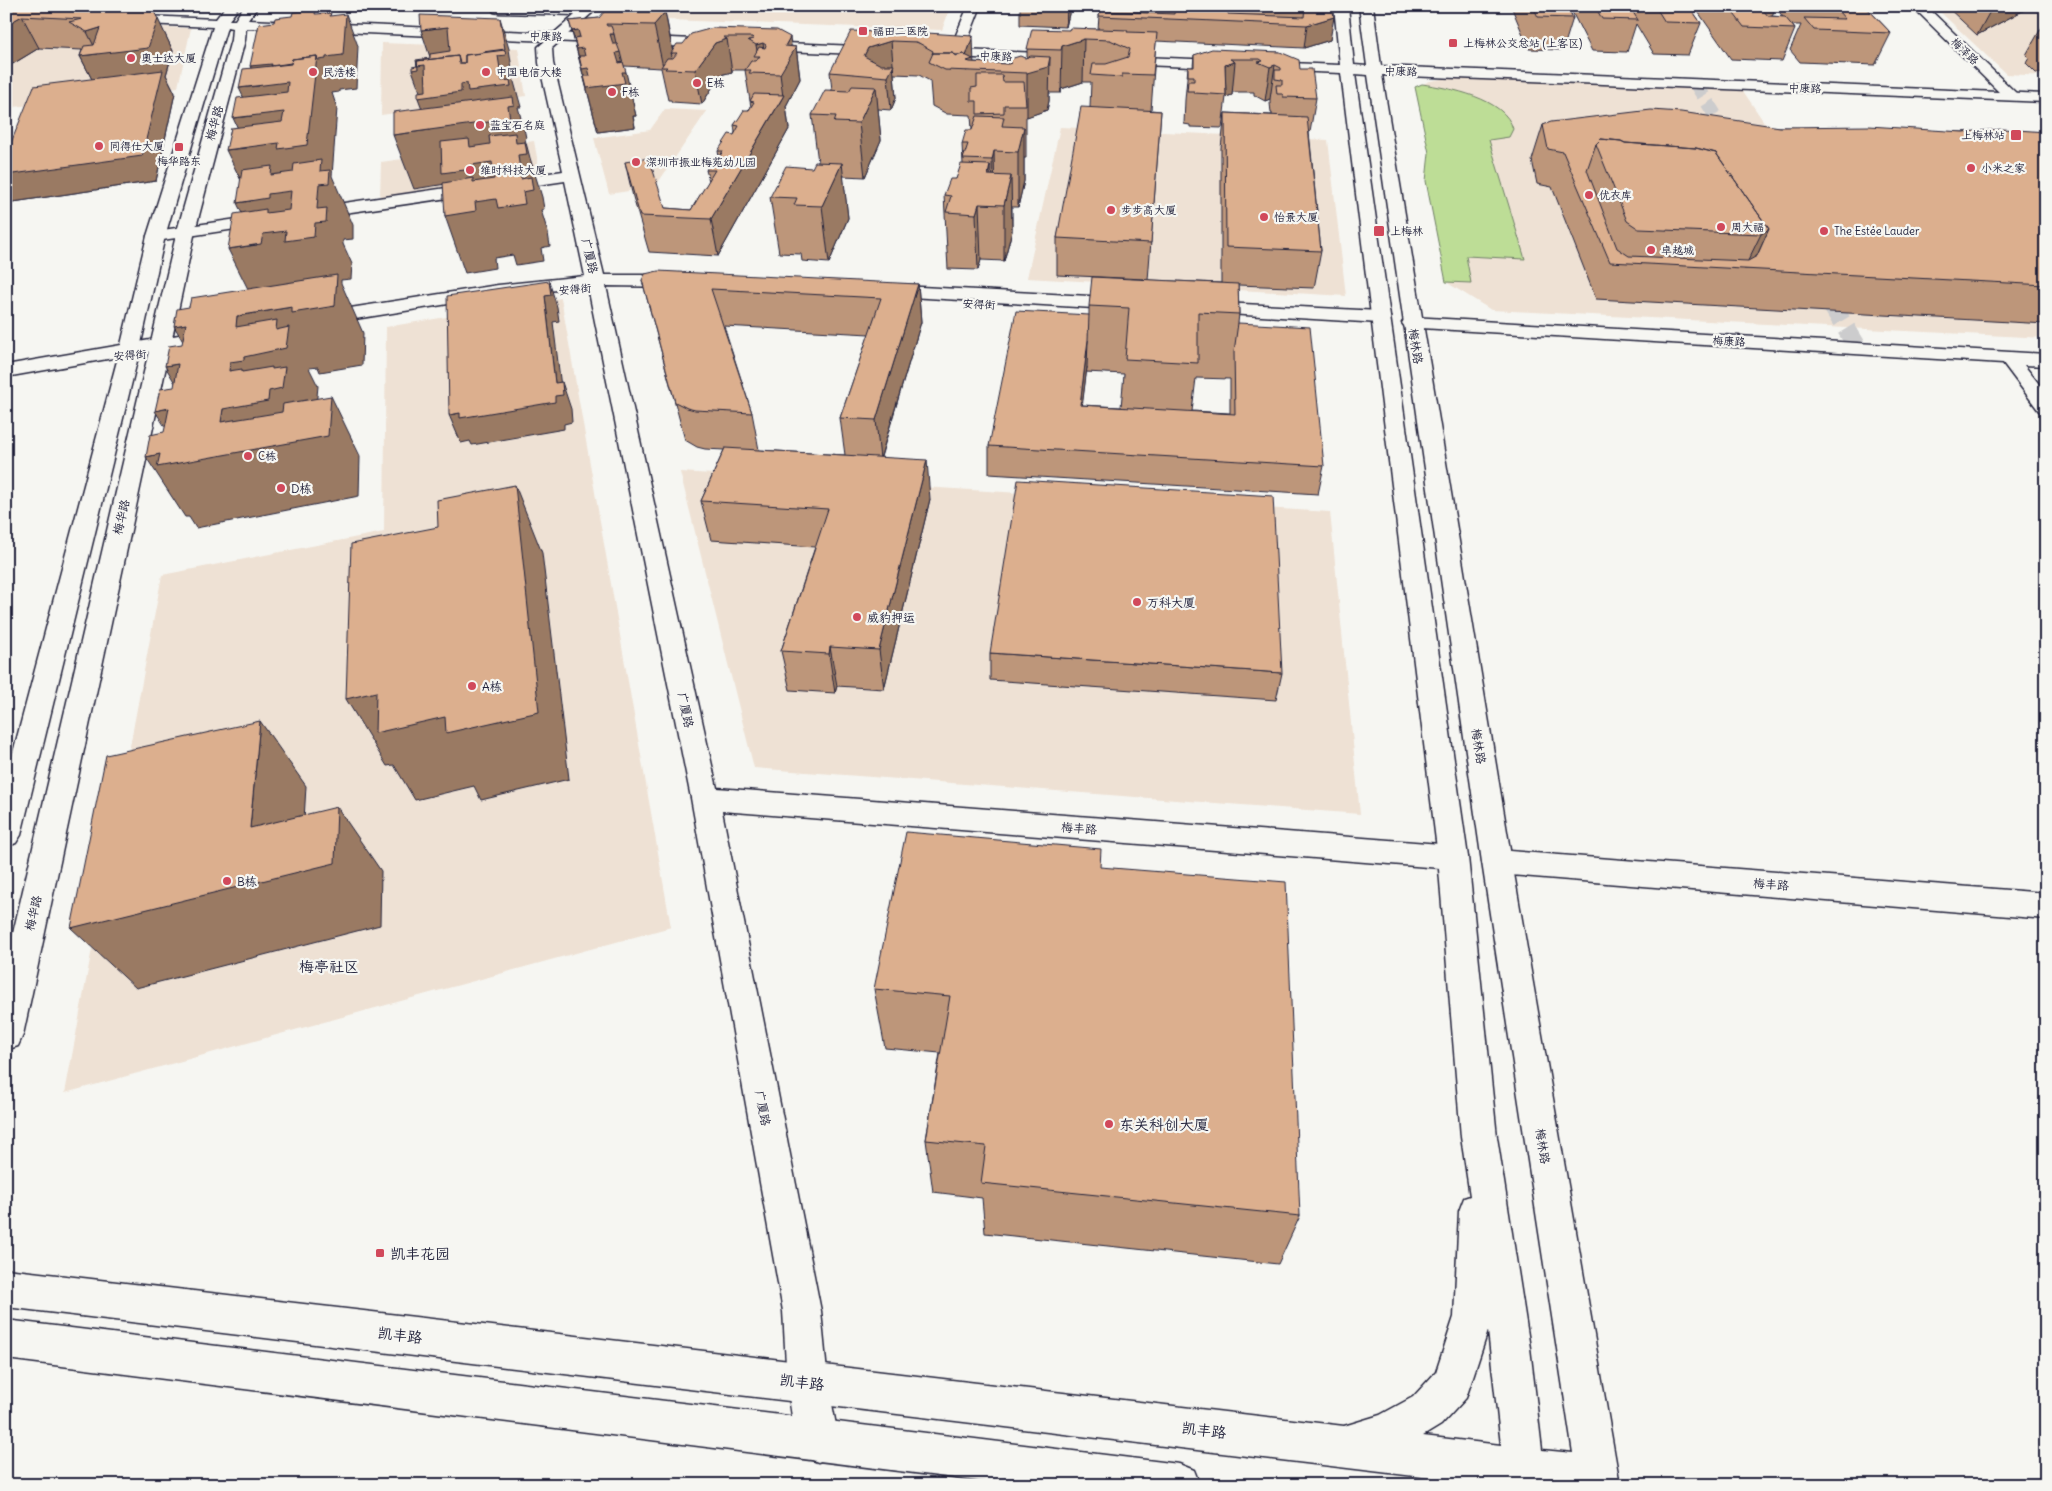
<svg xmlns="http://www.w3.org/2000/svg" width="2052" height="1491" font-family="Delius,'LXGW WenKai TC',sans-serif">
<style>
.built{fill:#eee1d4}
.green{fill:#bddd96;stroke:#708068}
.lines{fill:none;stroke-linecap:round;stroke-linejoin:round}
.minor-tunnel-far1{stroke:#cccccd;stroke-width:14;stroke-dasharray:14 8;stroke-linecap:butt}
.minor-tunnel{stroke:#cccccd;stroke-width:19;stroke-dasharray:19 9;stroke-linecap:butt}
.minor-casing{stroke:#22223b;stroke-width:3}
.secondary-casing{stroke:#22223b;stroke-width:3}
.minor{fill:#f6f6f2;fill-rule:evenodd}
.secondary{fill:#f6f6f2;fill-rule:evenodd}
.wall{fill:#bd967a;stroke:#22223b;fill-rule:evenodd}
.shaded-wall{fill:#9a7a63;stroke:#22223b}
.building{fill:#dcaf8e;stroke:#22223b;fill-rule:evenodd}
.poi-dot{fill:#d1495b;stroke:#f6f6f2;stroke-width:2}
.labels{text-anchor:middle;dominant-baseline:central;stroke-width:4.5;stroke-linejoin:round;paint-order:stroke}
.far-poi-label{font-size:11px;fill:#22223b;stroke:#f6f6f2;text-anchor:start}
.far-street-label{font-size:11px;fill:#22223b;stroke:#f6f6f2}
.street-label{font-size:12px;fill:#22223b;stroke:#f6f6f2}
.poi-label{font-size:12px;fill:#22223b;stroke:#f6f6f2;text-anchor:start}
.quarter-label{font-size:15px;fill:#22223b;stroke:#f6f6f2}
.near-poi-label{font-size:15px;fill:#22223b;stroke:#f6f6f2;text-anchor:start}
.near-street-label{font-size:15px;fill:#22223b;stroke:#f6f6f2}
</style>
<rect width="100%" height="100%" fill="#f6f6f2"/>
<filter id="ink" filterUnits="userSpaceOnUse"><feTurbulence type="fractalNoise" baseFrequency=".02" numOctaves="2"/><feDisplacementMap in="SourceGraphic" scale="10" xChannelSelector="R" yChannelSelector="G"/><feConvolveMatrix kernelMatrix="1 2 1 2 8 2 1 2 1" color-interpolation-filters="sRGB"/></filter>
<g filter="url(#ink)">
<!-- built -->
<path class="built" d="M626,6H951L942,30L613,18Z
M1875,6H2046V76L2006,74L1936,8Z
M8,22L191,28L178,87L6,108V23Z
M382,43L518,48L526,96L381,115Z
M1447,78L1741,88L1770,131L2046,142V338L1491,310L1446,282L1426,181L1429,153L1415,87L1430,81Z
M665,109L707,111L655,187L609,194L594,138L650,130Z
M1060,127L1328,140L1346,296L1027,278Z
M534,141L540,174L380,197L381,162Z
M561,298L671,927L65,1093L162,575L384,532L386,327Z
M680,472L1330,512L1360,814L754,768Z"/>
<!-- green -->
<path class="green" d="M1422,84C1449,88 1505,98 1513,129L1509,137L1489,140L1525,259L1466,256L1471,283L1446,282L1426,181L1429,153L1415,87Z"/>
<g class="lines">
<!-- minor-tunnel-far1 -->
<path class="minor-tunnel-far1" d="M1696,84L1736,149"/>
<!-- minor-tunnel -->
<path class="minor-tunnel" d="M1817,281L1858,348"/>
<!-- minor casing -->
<g class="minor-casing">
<path id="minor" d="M494,6L572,8L577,9L578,12L586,6H600L552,48L553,63L604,275H680L687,277L689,281L687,285L680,287L606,286L717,788L1453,845L1463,848L1468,857L1463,866L1453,869L722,811L821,1311L828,1383L839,1441L833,1456L818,1462L803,1456C786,1413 786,1357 783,1311L691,798L588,287L498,296L318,325L311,323L308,319L311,315L318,313L498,285L585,276L565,181L310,218L304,217L301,213L304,209L310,208L563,171L539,63L538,47L575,15L499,13L494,12L492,9Z
M968,6H981L965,47L958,51L953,50L951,47Z
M1912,6H1926L2016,93L2018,96L2016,99H2006Z
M270,214L276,215L279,219L276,223L156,241L150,240L147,236L150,232L156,231Z
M883,285L1127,298L1134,300L1136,304L1134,308L1127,310L876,295L874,291L876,287Z
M1202,302L1380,311L1387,313L1390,317L1387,321L1380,323L1195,312L1193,308L1195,304Z
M1412,317L2046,354V366L2024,365L2046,393V413L2039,411L2003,363L1405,327L1402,323L1405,319Z
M219,328L226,330L229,334L226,338L6,377V365Z
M1497,850L2046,893V919L1497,874L1486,871L1482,862L1486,853Z"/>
</g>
<!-- secondary casing -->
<g class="secondary-casing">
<path id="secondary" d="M229,6L235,7L237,10L229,20H235L244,6H254L256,9L248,20L880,47L887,51L880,55L246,28L245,40L195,231L23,1035L18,1046L6,1050V963L177,231L231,40L232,28L227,27L165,236L138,357L21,835L16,843L6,847V779L118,357L147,236L213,27L121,23L114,19L121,15L216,19L225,7Z
M1334,6H1348L1354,65L1367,66L1359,6H1373L1381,66L2046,94V102L1382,75L1512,862L1620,1485H1489L6,1307V1269L1344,1426L1380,1415L1413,1397L1436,1372L1454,1317L1459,1211L1464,1198L1470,1196L1461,1137L1438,857L1341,73L1118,64L1113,63L1111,60L1113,57L1118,56L1340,65ZM1355,74L1368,75L1482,862L1573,1453L1542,1450L1530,1348L1497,1137L1468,857ZM1488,1331L1501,1445L1423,1436L1441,1425L1466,1398Z
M936,49L1065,54L1070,55L1072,58L1070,61L1065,62L931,56L929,53L931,50Z
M6,1320L1179,1464L1194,1470L1200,1485H1010L6,1359Z"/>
</g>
<!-- minor -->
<use href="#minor" class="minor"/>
<!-- secondary -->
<use href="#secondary" class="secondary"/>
</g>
<!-- wall -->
<path class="wall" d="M6,6H151L173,51L166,75L175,93L156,181L13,202L6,191V175L92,79L80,56L82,50L39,48L6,68Z
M1020,6H1070L1069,14L1066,27L1020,25Z
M1101,6H1332L1330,40L1304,48L1156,41L1151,110L1161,111L1148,280L1221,283V148L1225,113L1272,115V113H1271L1270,103V99L1265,101L1254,95V92H1232V95L1226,97L1222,128L1190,127V125L1184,124L1185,100L1188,67H1193L1194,55L1280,52L1300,69L1316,98L1310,132H1309L1321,251L1314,288L1238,285L1239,314L1238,323L1324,466L1318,494L989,474V446L1089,315V306L1144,279L1057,275V238L1090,107L1091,82H1083L1061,89V93H1049V101L1047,110L1026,117V158H1024V181L1018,207H1012V231L1004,261L981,260L978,270L948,269L944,195L956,179L963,164L962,144L972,130L971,115L947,114L932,106L930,81L919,75L894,74L896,98L891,110L878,109L881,140L865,177L843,176L848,218L829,263L802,261L801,254L779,253L770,197L812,168L818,162L812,115L832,90L830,72L880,32L881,30L974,62L1007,64V60L1027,58V49L1069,30L1098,29L1099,16ZM1087,367L1086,372L1124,374L1121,407L1082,405ZM1196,378L1230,379V413L1192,411Z
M1511,6H1567L1573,18L1563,50L1529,49Z
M1569,6H1689L1701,23L1688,55L1654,54L1636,24L1627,52L1592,51Z
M1694,6H1776L1772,16L1783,17L1777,9L1778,6H1865L1891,33L1875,65L1800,62L1790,50L1801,25H1792L1795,29L1782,61L1731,59Z
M1946,6H2028L2026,9L1977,35Z
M665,12L673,51L713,28L791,46L796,47L800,79L786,106L789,129L718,256L649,252L633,197L625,162L665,208L691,210L709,181L706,170L717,161L719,157L718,151L734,135L735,132L734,125L751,107L745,70H732V72L720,75L702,104L672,102L671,100H668L661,68L624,66L636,116H633L635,127L598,132L569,21Z
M2044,23H2046V73H2036L2026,63L2029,58L2026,55Z
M1543,125L1780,127L1963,132H2046V324L1596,299L1552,187L1537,184L1532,160Z
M642,280L918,284L921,322L881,457L930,499L884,689L837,686L835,693L790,690L781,651L815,547L711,540L701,501L724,450L705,449L697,447L685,440ZM724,326L869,334L840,418L845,455L759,450L752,413Z
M990,653L1282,673L1276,700L990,680Z
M1100,867L1300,1216L1278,1264L985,1233L982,1198L933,1192L926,1140L940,1053L885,1048L874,989Z"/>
<!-- shaded-wall -->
<path class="shaded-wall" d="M1067,6H1070L1069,14L1066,27Z
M1993,6H2028L2026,9L1977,35Z
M665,12L673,53H671L672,56L664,67H663L654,25Z
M346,14L358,46L356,88L339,90V92L332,93L337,108L332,176L353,225V239L343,240V244L352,264L351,279L341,280V283L363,333L362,365L320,372L318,367L309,368L318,386L316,407L331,396L360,456L359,496L196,528L189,517H185L146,457L160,454L187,461L155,411L169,408L221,422L237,316L292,307L335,306L257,307L228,249L257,245L237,203L251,201L226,150L247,148L233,118L252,116L239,88L259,86L250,66L317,56L326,57Z
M22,16L39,48L6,68V25Z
M1334,17L1330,40L1304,48L1307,25Z
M500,18L509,49L514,82L521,107H518L525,133L526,138L525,139L530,158L542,197L544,209L541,210L548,233L550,246L541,248L543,261L516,265L513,255L494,258L495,268L465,273L445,216L446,184L414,189L393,135L430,130L418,98L422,97L412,70L417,66L432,63L421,30L448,27L483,52Z
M158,19L173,51L166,75L175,93L156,181L13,202L6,191V175L97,89L80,56L98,54L87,32L100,28Z
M578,30L610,34H614L618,52H620L625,72H626L636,116H633L635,127L598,132L572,31Z
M973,36L974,68L966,71V56Z
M790,37L792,53L796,47L800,79L786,106L789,129L718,256L711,219L783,97L780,74L785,46Z
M727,39L732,72L720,75L702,104L695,70L715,43Z
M1084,39L1083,82L1061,89V93L1062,46Z
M891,41L896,98L891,110L888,77L864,56L868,48Z
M763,43L767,73L760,56H758L756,45Z
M1050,57L1049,101L1047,110L1027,117V73Z
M1235,62L1232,95L1226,97L1225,65Z
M1275,65L1270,99L1265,101L1270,67Z
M876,87L881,140L865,177L859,123Z
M1024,127V181L1018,207V152Z
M994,151L995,204H993L992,160Z
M842,163L848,218L829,263L822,206Z
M990,165L991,204L988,175Z
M1011,176L1012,231L1004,261V205Z
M979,204L981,260L978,270L976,214Z
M1769,229L1751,269H1744L1761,234Z
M549,281L557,307L559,321L553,322L562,395V382L571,409L572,422L564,424V429L472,445L470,441L461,443L449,415L555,396V383L545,296Z
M918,284L921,322L880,459L876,420Z
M186,324L208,385L174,326Z
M1088,340L1087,367L1079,432L1080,405Z
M178,364L200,426L165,366Z
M927,460L930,499L884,689L879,650Z
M515,485L542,553L569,779L481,800L474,786L415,800L394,765L387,766L346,699Z
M830,647L837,686L835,693L829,654Z
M260,721L306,786L301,871L337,807L381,871L380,925L136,988L71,928L250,828Z"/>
<!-- building -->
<path class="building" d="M6,6H151L158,19L148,48L80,56L84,46L94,45L100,28L87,32L69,22L82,19L22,16L6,25Z
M1101,6H1104V11L1174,14L1175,6H1228V14L1304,17L1305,6H1332L1334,17L1307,25L1099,16Z
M1269,6H1305L1306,8Z
M1533,6H1567L1573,18L1538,17Z
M1595,6H1629L1638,20L1602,19Z
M1655,6H1689L1701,23L1665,22Z
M1728,6H1760L1768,16L1785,17L1795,29L1744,27Z
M1834,6H1865L1891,33L1814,30L1804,18L1845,19Z
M316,10L315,14L331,13L330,16L346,14L343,55L326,57V59L318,60L317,56L292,59L291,63L271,66L272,64L250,66L259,24L274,22L275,18L292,16L293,12Z
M604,12H665L654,25L606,24L607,26H611L614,34H610L613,44H617L620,52L616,53L619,63L623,62L626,72H622L625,83L587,88L584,76H590L588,68L582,69L579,56H585L583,48L577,49L574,38L580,37L578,30L572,31L569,21L599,18Z
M420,15L500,18L505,49L483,52V53L465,55V63H460L458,56L417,61L418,69L412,70V67L417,66L416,60L430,58V54L450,51L448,27L421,30Z
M713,28L777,30L790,37L785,46L796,47L780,74L749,73L751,70H745L751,61H756L760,56H754L759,47L765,48L766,45L763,43L756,45L748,40L754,39L752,37H723L727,39L715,43L695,70L665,69L667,67H661L667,58H673L677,53H671L677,44H683L691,34Z
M1070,28L1128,30L1127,32L1157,33L1153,75L1122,74V77L1091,75L1093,64H1106L1128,57L1130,49L1110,40L1084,39L1062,46L1061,50L1027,49L1032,29L1069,30Z
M881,30L973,36L966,56L963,54L956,55L952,53H933L932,54L933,51L917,42L891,41L868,48L864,56L881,65H894L888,77L830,72L851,31L880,32Z
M1212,49L1280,52L1299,60L1300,69H1312L1316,98L1283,97V94H1277L1276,85H1282V80L1275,79V70H1281V68L1275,65L1270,67L1258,62L1263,61L1260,59H1230L1235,62L1225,65L1226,95L1194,93V91H1187L1188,81H1194V76H1188V67H1194V55Z
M505,50L506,55L498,56L502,81L510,80L511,86L468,91L467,83L461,84V92L418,98V92L426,91L425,65L417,66V61L458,56L459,63H465V55Z
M933,53H952L957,56L963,54L973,59L967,61L970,62L1008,64L1012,63L1007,60L1020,56L1025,58L1031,56L1050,57L1048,67L1027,73L945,70L929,62Z
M317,56L307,145L278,149L279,143L226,150L231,128L282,122L284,112L233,118L237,98L287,92L288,82L239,88L243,69L291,64L292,59Z
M163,70L142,156L6,175V155L34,86Z
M977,75H1002L1003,82H1024L1026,105H1004V113L977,114V101H971V88L977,87Z
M852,86L876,87L859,123L834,122L836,116L812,115L825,90L849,91Z
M754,94L784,95L711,219L640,216L625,162L649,158L665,208L691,210L715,170H706L712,161H717L723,151H718L729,134L734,135L739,126L734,125L739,118L744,110H749L754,102L750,101Z
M513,97L514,105L508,106L510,119L393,135V112Z
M1081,107L1161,111L1151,243L1057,238Z
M1651,110L1681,112L1780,127L1869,126L1963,132L2003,129L2046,132V285L1610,262L1563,152L1548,149L1543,125L1551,122ZM1601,139L1621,141L1625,143L1696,148L1716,153L1769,229L1757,256L1748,261L1629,256L1617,248L1587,170L1596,144Z
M1225,113L1307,117L1321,251L1226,247Z
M977,116L1004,117L1002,126L1024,127L1018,152L994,151L992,160L963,159L968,144H962L966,130H972Z
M515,133L516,143L525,142L527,154L518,155L521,179L531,177L533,190L523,192L525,204L498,208L496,199L475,202L476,211L445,216L443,183L473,178V182L494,179L492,162L471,165L472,169L442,173L441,142L469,139L470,147L490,144L489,136Z
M1601,139L1621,141L1625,143L1696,148L1716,153L1769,229L1761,234L1639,229L1627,221L1596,144Z
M321,160L320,171L330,170L329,183L319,184L317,209L327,208L326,222L315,223L314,237L285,241L286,231L263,234L261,244L228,249L234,214L266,209V213L289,210L291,191L268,194V198L237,203L242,170L272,166L271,175L293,172L294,164Z
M815,162L842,163L822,206L794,205L797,198L770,197L786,166L812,168Z
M961,164L990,165L988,175L1011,176L1004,205L979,204L976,214L946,212L951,196L944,195L950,179H956Z
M658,271L918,284L876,420L840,418L881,298L711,289L752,413L695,410L687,408L675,402L642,280L645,274Z
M337,275L335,306L292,313V307L237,316L236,327L277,320L276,330L289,327L286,348L244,357V360L230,362L229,371L242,369V372L272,367V369L285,367L282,388L269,391L268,401L223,409L221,422L282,412L283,404L331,396L328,436L157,467L160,454L146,457L150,435L164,432L166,423L169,408L155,411L160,389L174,387L178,364L165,366L169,346L182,344L186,324L174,326L177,309L189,307L191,298Z
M1092,277L1238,284L1239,314L1198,312V363L1125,359L1129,308L1089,306Z
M549,281L551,295L545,296L555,383L562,382L563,395L555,396V402L460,418V413L449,415L447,296Z
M1016,311L1089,315L1088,340L1080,405L1235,414L1234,352L1238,323L1310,327L1324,466L989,446Z
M725,448L927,460L879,650L830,647L829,654L781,651L828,509L701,501Z
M1018,480L1273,496L1282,673L990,653Z
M515,485L539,712L446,733L445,717L375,733L376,692L346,699L351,544L438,527L437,500Z
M260,721L250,828L337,807L335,863L71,928L106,755Z
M906,832L1101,849L1100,867L1286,882L1300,1216L981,1183L986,1146L926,1140L950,996L874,989Z"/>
</g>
<!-- markers -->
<g class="poi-dot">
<rect x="858" y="26" width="10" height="10" rx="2.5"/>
<rect x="1448" y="38" width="10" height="10" rx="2.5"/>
<circle cx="131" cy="58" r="5"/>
<circle cx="313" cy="72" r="5"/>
<circle cx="486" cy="72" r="5"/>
<circle cx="697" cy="83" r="5"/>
<circle cx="612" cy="92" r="5"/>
<circle cx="480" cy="125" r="5"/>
<rect x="2010" y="129" width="12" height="12" rx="2.5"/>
<circle cx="99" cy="146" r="5"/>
<rect x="174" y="142" width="10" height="10" rx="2.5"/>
<circle cx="636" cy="162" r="5"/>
<circle cx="1971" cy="168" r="5"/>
<circle cx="470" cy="170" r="5"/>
<circle cx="1589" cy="195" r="5"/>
<circle cx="1111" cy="210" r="5"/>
<circle cx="1264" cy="217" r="5"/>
<circle cx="1721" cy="227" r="5"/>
<rect x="1373" y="225" width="12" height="12" rx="2.5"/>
<circle cx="1824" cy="231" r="5"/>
<circle cx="1651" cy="250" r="5"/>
<circle cx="248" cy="456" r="5"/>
<circle cx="281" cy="488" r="5"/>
<circle cx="1137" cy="602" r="5"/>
<circle cx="857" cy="617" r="5"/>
<circle cx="472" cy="686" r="5"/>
<circle cx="227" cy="881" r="5"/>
<circle cx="1109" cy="1124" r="5"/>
<rect x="375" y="1248" width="10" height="10" rx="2.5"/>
</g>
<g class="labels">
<!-- far-poi labels -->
<g class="far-poi-label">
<text x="873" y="31">福田二医院</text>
<text x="1463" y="43">上梅林公交总站 (上客区)</text>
<text x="141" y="58">奥士达大厦</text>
<text x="323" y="72">民浩楼</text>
<text x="496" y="72">中国电信大楼</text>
<text x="707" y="83">E栋</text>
<text x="622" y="92">F栋</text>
<text x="490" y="125">蓝宝石名庭</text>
<text x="2005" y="135" text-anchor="end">上梅林站</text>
<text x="109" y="146">同得仕大厦</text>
<text x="179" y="161" text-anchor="middle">梅华路东</text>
<text x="646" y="162">深圳市振业梅苑幼儿园</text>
<text x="1981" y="168">小米之家</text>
<text x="480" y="170">维时科技大厦</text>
<text x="1599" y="195">优衣库</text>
<text x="1121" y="210">步步高大厦</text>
<text x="1274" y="217">怡景大厦</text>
<text x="1731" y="227">周大福</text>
<text x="1390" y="231">上梅林</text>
<text x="1834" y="231">The Estée Lauder</text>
<text x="1661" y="250">卓越城</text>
<text x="258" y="456">C栋</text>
</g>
<!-- far-street labels -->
<g class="far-street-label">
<text transform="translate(546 36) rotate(2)">中康路</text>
<text transform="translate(1965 51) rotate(44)">梅泽路</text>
<text transform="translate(996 56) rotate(2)">中康路</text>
<text transform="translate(1401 71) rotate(2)">中康路</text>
<text transform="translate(1805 88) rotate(2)">中康路</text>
<text transform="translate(575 289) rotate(-5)">安得街</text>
<text transform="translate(979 304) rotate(3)">安得街</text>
<text transform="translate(1729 341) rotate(3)">梅康路</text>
<text transform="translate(130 355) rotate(-4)">安得街</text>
</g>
<!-- street labels -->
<g class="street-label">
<text transform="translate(214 123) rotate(-75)">梅华路</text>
<text transform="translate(590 256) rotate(77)">广厦路</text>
<text transform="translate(1416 346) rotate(81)">梅林路</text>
<text transform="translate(121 517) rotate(-77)">梅华路</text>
<text transform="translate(686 710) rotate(78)">广厦路</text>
<text transform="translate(1479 746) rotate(81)">梅林路</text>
<text transform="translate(1079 828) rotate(4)">梅丰路</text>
<text transform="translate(1771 884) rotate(4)">梅丰路</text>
<text transform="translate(33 913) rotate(-77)">梅华路</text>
<text transform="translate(763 1108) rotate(79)">广厦路</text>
<text transform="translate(1543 1146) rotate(81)">梅林路</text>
</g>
<!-- poi labels -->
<g class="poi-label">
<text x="291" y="488">D栋</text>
<text x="1147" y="602">万科大厦</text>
<text x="867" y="617">威豹押运</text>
<text x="482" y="686">A栋</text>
<text x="237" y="881">B栋</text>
</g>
<!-- quarter labels -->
<g class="quarter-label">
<text x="329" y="966">梅亭社区</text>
</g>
<!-- near-poi labels -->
<g class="near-poi-label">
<text x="1119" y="1124">东关科创大厦</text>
<text x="390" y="1253">凯丰花园</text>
</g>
<!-- near-street labels -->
<g class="near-street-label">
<text transform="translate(400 1335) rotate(7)">凯丰路</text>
<text transform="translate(802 1382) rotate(7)">凯丰路</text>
<text transform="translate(1204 1430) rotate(7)">凯丰路</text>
</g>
</g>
<!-- margin -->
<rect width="2052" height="1491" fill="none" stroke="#f6f6f2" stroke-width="25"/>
<rect x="12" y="12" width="2027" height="1466" fill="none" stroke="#22223b" stroke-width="2" filter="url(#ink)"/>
</svg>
